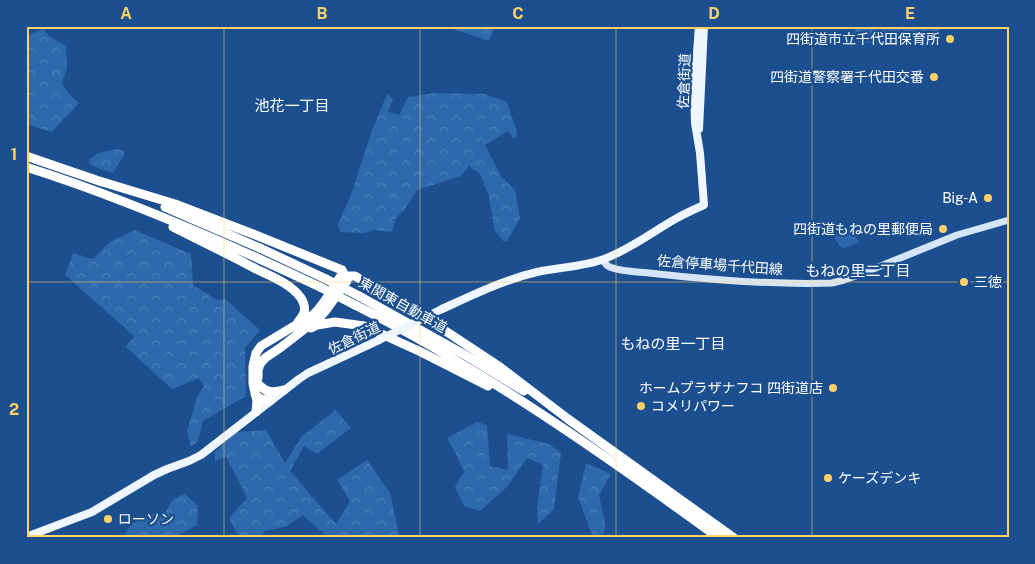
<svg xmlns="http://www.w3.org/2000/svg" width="1035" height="564" font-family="'Public Sans','Noto Sans JP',sans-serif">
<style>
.forest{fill:url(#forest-crowns)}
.park{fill:url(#park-tufts)}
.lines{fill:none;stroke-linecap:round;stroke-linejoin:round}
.secondary{stroke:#d6e6fa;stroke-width:7}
.primary{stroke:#f0f6ff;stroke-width:8}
.motorway{stroke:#fff;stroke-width:9}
.primary-bridge{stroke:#f0f6ff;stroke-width:8}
.motorway-bridge{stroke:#fff;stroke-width:9}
.grid{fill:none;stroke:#ffd166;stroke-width:1;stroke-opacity:0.55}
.poi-dot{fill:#ffd166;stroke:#1b4f8f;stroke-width:2}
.labels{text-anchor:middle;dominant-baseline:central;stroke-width:4.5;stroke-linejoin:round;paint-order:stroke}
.poi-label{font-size:14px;fill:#fff;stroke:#1b4f8f;text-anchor:end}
.street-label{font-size:14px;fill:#fff;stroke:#1b4f8f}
.neighbourhood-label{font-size:15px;fill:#fff;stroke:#1b4f8f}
.neatline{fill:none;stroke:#ffd166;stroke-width:2}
.grid-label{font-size:16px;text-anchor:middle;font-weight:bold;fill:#ffd166}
</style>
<defs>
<pattern id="forest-crowns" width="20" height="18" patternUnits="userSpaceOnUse" patternTransform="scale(1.25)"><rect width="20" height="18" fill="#2e69ad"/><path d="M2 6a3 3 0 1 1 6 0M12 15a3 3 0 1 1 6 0" fill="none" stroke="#4d80b9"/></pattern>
<pattern id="park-tufts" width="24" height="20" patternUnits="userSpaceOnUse" patternTransform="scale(1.25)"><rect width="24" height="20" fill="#2e69ad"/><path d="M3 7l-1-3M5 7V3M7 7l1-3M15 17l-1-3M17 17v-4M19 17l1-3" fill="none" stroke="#4d80b9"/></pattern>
</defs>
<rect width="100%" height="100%" fill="#1b4f8f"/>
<!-- forest -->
<path class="forest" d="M43,29L50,37L66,46L67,68L62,83L68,93L79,103L52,132L26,124V36Z
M434,93L485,94L507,102L516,129L517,137L513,138L508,131L485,145L501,176L515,190L520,219L507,241H503L494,229L489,196L480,174L469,166L461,176L417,190L405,209L396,218L392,232L373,230L365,233L340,232L338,225L352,192L371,133L387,94L393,99L388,112L399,115L408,97Z
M116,149L124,151V155L113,173L100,169L89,164L90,159L98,153Z
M135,230L191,254L193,285L217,300L225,299L260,330L245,348L246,396L203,421L198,441L191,447L187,431L197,397L204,386L199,378L172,389L126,347L134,336L65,275L73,253L93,259L111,241Z
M336,410L351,428L317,454L304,446L290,471L336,524L350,501L337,480L367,460L390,493L399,535L405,538H329L303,515L285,527L265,531L259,538H239L229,518L247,498L226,457L215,461V452L236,432L266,430L285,463L302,436Z
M477,422L487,425L490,466L508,470L507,434L549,444L561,453L554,509L538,524L537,508L543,465L527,458L507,487L480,511L464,506L455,487L464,472L457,456L447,438Z
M586,463L611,474L599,495L606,527L601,538H593L578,497Z
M185,494L198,506L197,525L173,538H124C125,526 140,519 149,513L163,517L173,499Z"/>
<!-- park -->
<path class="park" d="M444,26H495L489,41Z
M855,26H948L910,44L854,42Z
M848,226L859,242L842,249L833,236Z"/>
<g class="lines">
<!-- secondary -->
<path class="secondary" d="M603,260C604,262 605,264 608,266C616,271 638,272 649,273C710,280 771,285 832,283L844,280L856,276L957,235L1009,220"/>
<!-- primary -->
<path class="primary" d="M699,129L704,26
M442,309C473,295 503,280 537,272C559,267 583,267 604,259C631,249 652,232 677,218C686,213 695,209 704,205L700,153L695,123L694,92L699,26
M26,537L92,512L154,475L167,469L189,461L201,455L299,379L308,373L379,340"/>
<!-- motorway -->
<path class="motorway" d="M26,156L102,182
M26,167C127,199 225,242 320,287
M96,180L175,204L253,234L342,270L345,276L347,281L327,309L320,317L280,348L265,358L260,364L258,370V378
M165,207L262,249L326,279
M173,227C201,241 228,254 256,269C271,276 291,284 301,298C307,308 305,314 298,322
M359,296L465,355L524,391
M355,305C484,370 602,453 719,538
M311,328L317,325L335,322L364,326L421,352L488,386
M258,384C267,393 271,393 284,390
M255,394L259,398L270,401
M256,412L257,401L253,384V366L256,353L261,346L314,314C325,303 332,290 340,277L345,276H355L441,328L500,367L572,422
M568,419L734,538"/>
<!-- primary-bridge -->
<path class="primary-bridge" d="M379,340L442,309"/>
<!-- motorway-bridge -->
<path class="motorway-bridge" d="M326,279L359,296
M320,287L355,305"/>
</g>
<!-- grid -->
<path class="grid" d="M224,26V538M420,26V538M616,26V538M812,26V538M26,282H1009"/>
<!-- markers -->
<g class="poi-dot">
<circle cx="950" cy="39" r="5"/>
<circle cx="934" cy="77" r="5"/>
<circle cx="988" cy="198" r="5"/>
<circle cx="943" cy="229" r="5"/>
<circle cx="964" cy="282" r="5"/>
<circle cx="833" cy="388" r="5"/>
<circle cx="641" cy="406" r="5"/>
<circle cx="828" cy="478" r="5"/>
<circle cx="108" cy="519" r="5"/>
</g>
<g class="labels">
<!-- poi labels -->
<g class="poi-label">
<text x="940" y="39">四街道市立千代田保育所</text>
<text x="924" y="77">四街道警察署千代田交番</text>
<text x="978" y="198">Big-A</text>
<text x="933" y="229">四街道もねの里郵便局</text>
<text x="974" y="282" text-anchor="start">三徳</text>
<text x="823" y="388">ホームプラザナフコ 四街道店</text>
<text x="651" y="406" text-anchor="start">コメリパワー</text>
<text x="838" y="478" text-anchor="start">ケーズデンキ</text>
<text x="118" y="519" text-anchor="start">ローソン</text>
</g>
<!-- street labels -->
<g class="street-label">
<text transform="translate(684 81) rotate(-88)">佐倉街道</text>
<text transform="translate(720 265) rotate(4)">佐倉停車場千代田線</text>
<text transform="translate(403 305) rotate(29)">東関東自動車道</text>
<text transform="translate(354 338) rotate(-26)">佐倉街道</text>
</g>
<!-- neighbourhood labels -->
<g class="neighbourhood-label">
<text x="292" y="105">池花一丁目</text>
<text x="858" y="270">もねの里二丁目</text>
<text x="673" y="343">もねの里一丁目</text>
</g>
</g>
<!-- border -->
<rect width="1035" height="564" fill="none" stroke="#1b4f8f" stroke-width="55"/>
<rect x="28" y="28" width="980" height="508" class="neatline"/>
<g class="grid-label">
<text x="126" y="19">A</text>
<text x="322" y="19">B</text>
<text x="518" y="19">C</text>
<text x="714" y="19">D</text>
<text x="910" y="19">E</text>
<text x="14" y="160">1</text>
<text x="14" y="415">2</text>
</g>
</svg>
